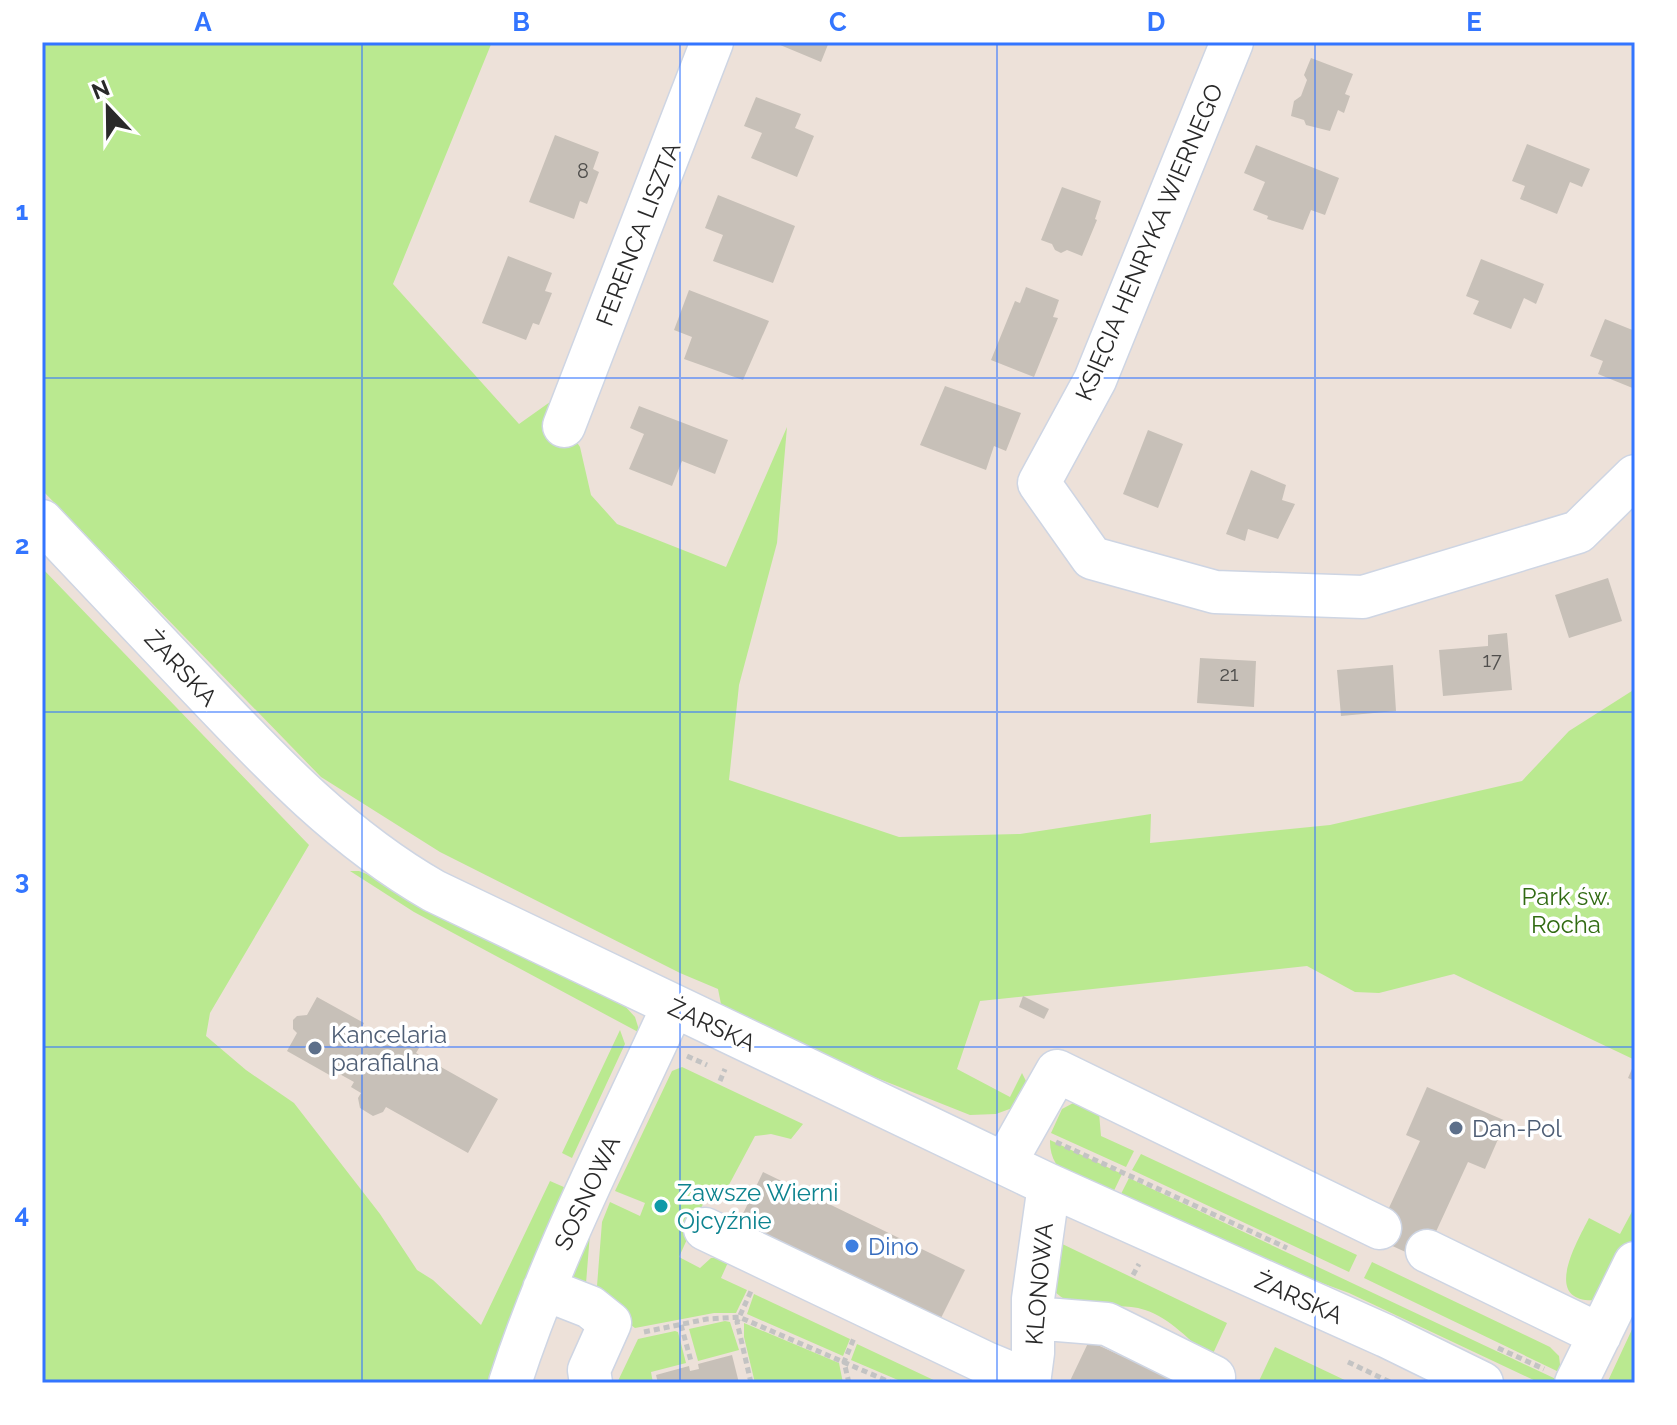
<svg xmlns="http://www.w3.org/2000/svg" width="1677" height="1425" font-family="Raleway,sans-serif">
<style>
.green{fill:#bae990}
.building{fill:#c7c0b8}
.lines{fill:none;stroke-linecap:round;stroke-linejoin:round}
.minor-casing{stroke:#ced5e3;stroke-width:45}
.path{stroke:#c3c3c3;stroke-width:5;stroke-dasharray:6 4;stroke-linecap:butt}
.minor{stroke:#fff;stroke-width:42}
.grid{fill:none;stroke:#3375ff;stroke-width:2;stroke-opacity:0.55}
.service-dot{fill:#5c6f8a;stroke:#fff;stroke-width:3}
.culture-dot{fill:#0f9aa8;stroke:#fff;stroke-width:3}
.shop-dot{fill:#3f7fe0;stroke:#fff;stroke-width:3}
.labels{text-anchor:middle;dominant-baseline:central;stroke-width:7;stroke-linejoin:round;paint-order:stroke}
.number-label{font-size:20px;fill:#504f4d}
.street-label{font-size:24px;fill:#292929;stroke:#fff}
.park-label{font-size:24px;fill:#316b13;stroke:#fff}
.service-label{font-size:24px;fill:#4e5e75;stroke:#fff;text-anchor:start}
.culture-label{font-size:24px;fill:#0d838f;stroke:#fff;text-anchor:start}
.shop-label{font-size:24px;fill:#366cbe;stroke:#fff;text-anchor:start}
.neatline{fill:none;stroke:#3375ff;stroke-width:3}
.grid-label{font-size:26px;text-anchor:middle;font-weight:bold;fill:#3375ff}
</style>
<rect width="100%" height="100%" fill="#ede1d9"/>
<!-- green -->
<path class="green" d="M42,42H492L393,284L519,424L550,402L580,447L591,495L617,524L726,567L787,427L777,543L739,685L729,780L899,837L1020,834L1151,814L1150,843L1330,825L1522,781L1569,731L1635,689V1060L1454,974L1379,993L1355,992L1307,966L980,1001L957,1069L1010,1097L1022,1073L1027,1083L1015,1107L996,1114L970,1115L771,1036L729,1015L721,1004L718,989L680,973L440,852L321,777L42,490Z
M42,568L309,845L210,1013L206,1036L246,1070L294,1103L380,1214L417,1270L433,1280L481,1325L550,1181L573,1191L495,1383H42Z
M350,871H359L380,879L623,1004L635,1017L640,1033L414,912Z
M620,1030L625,1044L572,1158L562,1153Z
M682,1067L803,1124L791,1139L771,1134L755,1136L723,1196L708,1193L679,1257L700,1268L711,1258H730L721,1278L747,1290L736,1313H714L635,1328L596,1299L602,1222L610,1202L640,1216L645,1203L615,1191L672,1071Z
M1077,1101L1099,1113L1101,1136L1134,1151L1126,1167L1051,1133L1062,1109Z
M1050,1140L1122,1174L1110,1199C1083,1184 1049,1176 1050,1140Z
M1141,1154L1357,1255L1349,1272L1132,1170Z
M1129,1178L1558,1380L1556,1383H1540L1349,1293L1178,1230L1117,1202Z
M1635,1206V1244L1597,1300C1540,1304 1577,1242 1589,1218L1620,1234Z
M591,1221L585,1296L565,1278Z
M1056,1241L1227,1323L1211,1358C1191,1342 1169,1317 1145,1310C1110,1299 1085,1319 1055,1292Z
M1372,1262L1550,1347L1559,1356L1561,1373L1364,1278Z
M754,1294L850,1339L843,1356L747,1314Z
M725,1321L730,1322L739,1350L698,1361L689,1329Z
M744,1323L839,1363L843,1383H755L744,1337Z
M1635,1323V1383H1607Z
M675,1331L678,1332L686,1363L651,1372L653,1383H617L638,1339Z
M857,1344L940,1383H905L851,1360Z
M1275,1347L1351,1383H1258Z"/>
<!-- building -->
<path class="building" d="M773,42H829L821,62Z
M1311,58L1353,74L1345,94L1350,96L1344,113L1338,110L1330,131L1306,125L1304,120L1291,116L1294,101L1301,96L1307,80L1304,75Z
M756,97L801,114L795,128L814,136L797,177L751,158L762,133L744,126Z
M555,135L599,152L593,169L599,172L587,204L580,201L574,219L529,202Z
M1527,144L1590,169L1582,187L1570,182L1557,214L1520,199L1525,186L1512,181Z
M1256,145L1339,178L1325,215L1311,210L1303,230L1267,219L1268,216L1253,210L1265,182L1244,173Z
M1062,187L1101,201L1095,219L1097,220L1082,256L1067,250L1061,253L1055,250L1052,244L1041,240Z
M718,195L795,226L773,283L713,261L723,235L705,228Z
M508,256L552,273L545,291L552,293L539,325L533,323L526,340L482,323Z
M1481,259L1544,284L1536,304L1524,298L1511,329L1473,314L1479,301L1466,296Z
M1026,287L1059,300L1053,317L1058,318L1034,377L991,360L1015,301L1020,303Z
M689,290L769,321L743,380L684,359L692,337L674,330Z
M1605,319L1635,331V389L1598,374L1603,361L1590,356Z
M945,386L1021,413L1006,451L994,446L986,470L920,445Z
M639,406L728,440L715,474L682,461L672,486L629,469L644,434L630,428Z
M1148,430L1183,444L1158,508L1123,494Z
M1251,470L1286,485L1282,500L1295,504L1278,539L1248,529L1245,541L1226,534Z
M1608,578L1622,621L1569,638L1555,595Z
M1507,633L1512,690L1443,696L1439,650L1488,646V635Z
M1200,658L1256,661L1254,707L1197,703Z
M1393,665L1396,711L1341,716L1337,670Z
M1023,996L1049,1009L1044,1019L1019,1007Z
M317,997L364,1023L361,1029L378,1039L381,1034L391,1039L394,1033L403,1031L416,1038L419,1048L416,1053L498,1099L468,1153L386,1107L383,1112L373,1116L360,1108L358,1098L361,1093L351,1087L354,1082L336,1072L333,1077L287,1051L297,1033L293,1029V1020L297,1016L307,1015Z
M1635,1062V1081L1628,1078Z
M1427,1087L1506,1121L1485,1169L1468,1162L1423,1260L1375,1238L1420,1141L1406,1135Z
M763,1172L965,1270L940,1320L739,1222Z
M1089,1341L1180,1383H1069Z
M732,1355L739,1383H658L656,1375L689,1366L690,1371L699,1369L698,1364Z"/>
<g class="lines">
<!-- minor casing -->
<g class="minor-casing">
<path id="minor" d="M1232,42L1095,380L1039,483L1092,558L1215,592L1363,597L1578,532L1635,476
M564,426L712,42
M42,521C95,577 148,633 201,689C273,765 343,839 434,891L1049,1185L1386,1336L1482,1383
M1005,1163L1057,1071L1380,1228
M705,1229L986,1363L1030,1381
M1427,1251L1600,1335
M544,1289L590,1307L610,1323L589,1370L591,1383
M1033,1318L1107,1324L1214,1377L1211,1383
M510,1383C552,1253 616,1131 673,1006
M1029,1383L1033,1353V1299L1049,1185
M1576,1383L1635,1263"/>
</g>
<!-- path -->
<path class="path" d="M687,1056L707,1065
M720,1081L725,1069
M1056,1142L1287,1248
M1133,1275L1139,1264
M681,1325L691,1361
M644,1332L707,1319L739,1317L892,1383
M1498,1348L1544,1369
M1348,1362L1392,1383
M751,1383L737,1322L752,1289
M849,1383L844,1362L854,1338"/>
<!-- minor -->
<use href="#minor" class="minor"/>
</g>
<!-- grid -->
<path class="grid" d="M362,42V1383M680,42V1383M997,42V1383M1315,42V1383M42,378H1635M42,712H1635M42,1047H1635"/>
<!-- markers -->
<g class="service-dot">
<circle cx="315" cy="1048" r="8"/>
<circle cx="1456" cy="1128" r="8"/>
</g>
<circle class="culture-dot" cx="661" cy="1206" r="8"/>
<circle class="shop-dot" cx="852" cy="1246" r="8"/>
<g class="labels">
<!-- number labels -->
<g class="number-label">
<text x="583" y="171">8</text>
<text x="1492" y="660">17</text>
<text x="1229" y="674">21</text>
</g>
<!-- street labels -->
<g class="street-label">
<text transform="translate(638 234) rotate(-69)">FERENCA LISZTA</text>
<text transform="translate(1149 242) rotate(-67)">KSIĘCIA HENRYKA WIERNEGO</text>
<text transform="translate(181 668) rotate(47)">ŻARSKA</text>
<text transform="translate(712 1025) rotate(25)">ŻARSKA</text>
<text transform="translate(587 1193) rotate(-65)">SOSNOWA</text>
<text transform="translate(1039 1284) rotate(-85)">KLONOWA</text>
<text transform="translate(1299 1298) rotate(24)">ŻARSKA</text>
</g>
<!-- park labels -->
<g class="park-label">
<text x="1566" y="896">Park św.<tspan x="1566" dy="28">Rocha</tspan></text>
</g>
<!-- service labels -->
<g class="service-label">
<text x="331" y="1034">Kancelaria<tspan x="331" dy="28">parafialna</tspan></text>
<text x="1472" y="1128">Dan-Pol</text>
</g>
<!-- culture labels -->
<g class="culture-label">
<text x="677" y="1192">Zawsze Wierni<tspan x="677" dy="28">Ojcyźnie</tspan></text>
</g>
<!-- shop labels -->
<g class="shop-label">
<text x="868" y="1246">Dino</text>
</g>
</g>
<!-- border -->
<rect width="1677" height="1425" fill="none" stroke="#ffffff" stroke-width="88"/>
<!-- north arrow -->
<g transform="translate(108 108) rotate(338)" stroke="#ffffff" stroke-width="6" paint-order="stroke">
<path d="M0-6L14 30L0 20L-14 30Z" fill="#292929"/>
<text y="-12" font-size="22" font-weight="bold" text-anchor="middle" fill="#292929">N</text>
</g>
<rect x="44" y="44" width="1589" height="1337" class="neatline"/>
<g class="grid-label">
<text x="203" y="31">A</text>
<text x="521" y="31">B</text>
<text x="838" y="31">C</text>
<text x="1156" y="31">D</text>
<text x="1474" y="31">E</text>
<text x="22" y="220">1</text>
<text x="22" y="554">2</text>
<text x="22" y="889">3</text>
<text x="22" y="1223">4</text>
</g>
</svg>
